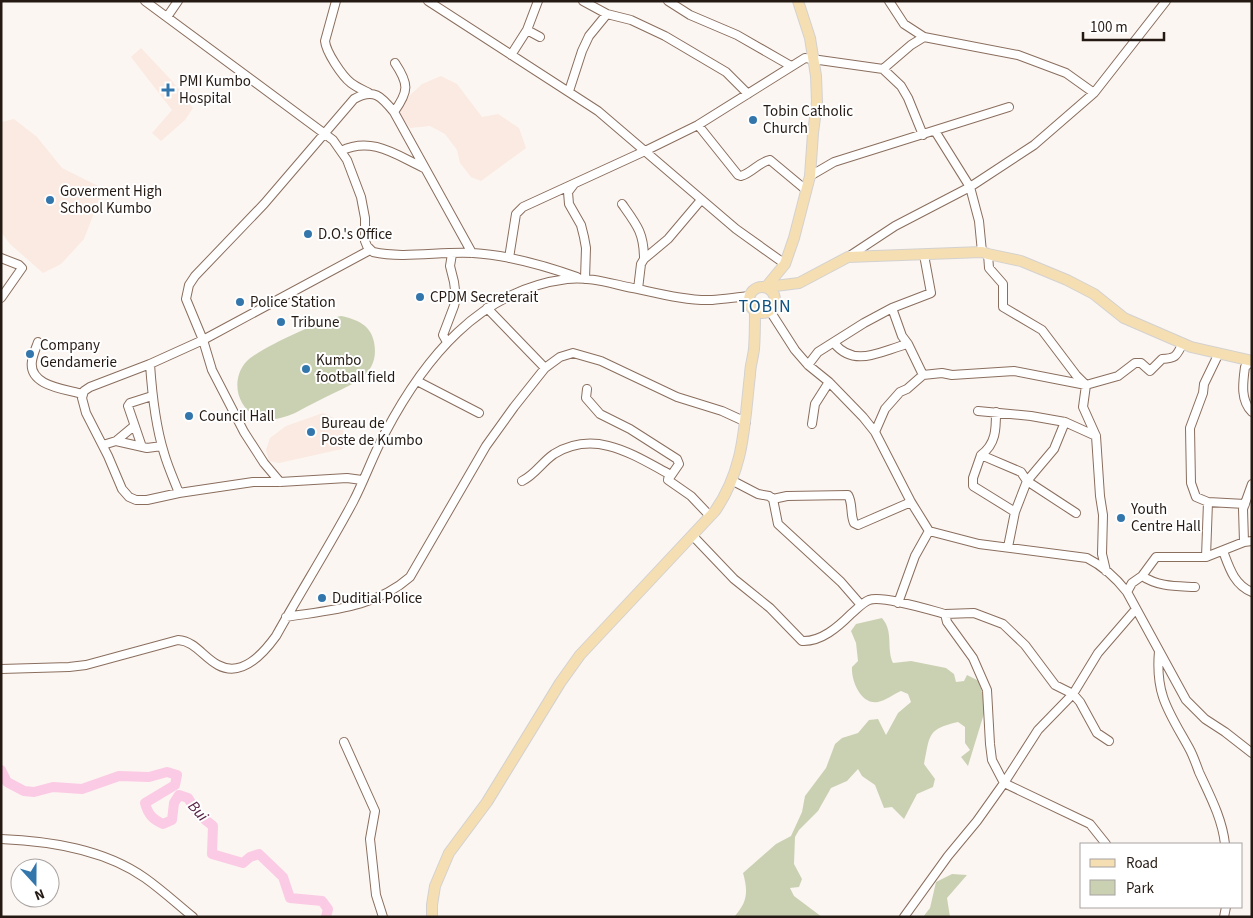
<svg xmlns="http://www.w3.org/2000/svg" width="1253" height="918" font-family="'Source Sans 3',sans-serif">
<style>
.built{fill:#faeae1}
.green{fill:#cad1b3}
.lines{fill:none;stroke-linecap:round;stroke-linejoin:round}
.river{stroke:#fbcae4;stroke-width:10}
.minor-casing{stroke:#8a6e5e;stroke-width:10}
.major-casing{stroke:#d3d1d0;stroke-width:12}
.minor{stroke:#fff;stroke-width:8}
.major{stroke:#f5dfb2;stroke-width:10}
.poi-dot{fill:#3376ac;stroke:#fff;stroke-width:2}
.labels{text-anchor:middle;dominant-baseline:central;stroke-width:4;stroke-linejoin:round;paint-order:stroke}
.poi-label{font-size:15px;fill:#251a13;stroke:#fff;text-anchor:start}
.water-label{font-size:16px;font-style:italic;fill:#551d40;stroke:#fff}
.quarter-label{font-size:18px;letter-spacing:1px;fill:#105281;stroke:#fff}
</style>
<rect width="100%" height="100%" fill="#fcf6f2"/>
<!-- built -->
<path class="built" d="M141,48L173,82L193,108L185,120L161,141L152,133L172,110L131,57Z
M441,76L457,84L482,117L498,114L519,128L526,148L481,181L471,177L460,163L457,150L445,134L430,126L410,128L401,116L400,109L407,98L422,84Z
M14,119L37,137L62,168L98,186L100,196L97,205L84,239L61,264L43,273L10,244L1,232V122Z
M323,413L334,418L341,425L346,438L342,449L279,463L269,461L266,450L270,438L286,426Z"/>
<!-- green -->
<path class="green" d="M341,316C356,319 371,325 374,342C380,372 357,382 334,393C322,399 309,405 297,412C286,417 273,422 260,418C237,410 230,380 246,362C257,349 323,320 341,316Z
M882,618C894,632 886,648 893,663L911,661L946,668L954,674L956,682L964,681L967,675L979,681L986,707L968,766L961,757L970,750L965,743V727L958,722C927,729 930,735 924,764L935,779L933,787L917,794L904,819L892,807L884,808L875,785L862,776L858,769L847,781L831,788L818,811L799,830L795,837L794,864L802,879L799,887L790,888L794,896L822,917H734C748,902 748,891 743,873L776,844L791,836L802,812L805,796L826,768L835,744L842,738L858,733L869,720L878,719L886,735L898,713L911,702L908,694L901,691C894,694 885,701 878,702C861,705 851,681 852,667L858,661L856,643L851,631L856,624Z
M952,874L967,875L947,898L950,917H923L930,908L936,882Z"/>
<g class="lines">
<!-- river -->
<path class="river" d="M1,770L7,782L24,791L34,792L53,787L82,789L119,776L149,777L167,772L177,775L175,785L145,803C148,814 152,819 163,824L172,820L174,803L179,795L188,798L198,814L213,826L212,854L243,863L250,857L259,854L283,877L290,898L322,901L328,909L326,917"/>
<!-- minor casing -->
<g class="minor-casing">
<path id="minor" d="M145,1L333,140L347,160L361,197L365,218V241L367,246L373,252C404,259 441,251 473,253C509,255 543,265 577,277
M336,1L325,41C326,52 342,76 351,83C356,87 363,90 369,93
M428,1L598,111L736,229L785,264
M583,1L607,14
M668,1L690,15L737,35L791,66
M889,1L904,24L924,37L1018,55L1066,73L1094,93
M167,17L178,1
M527,30L538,1
M511,55L527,30L540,37
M883,69L911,45L924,37
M569,91L582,51L589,36L607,14L631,20L665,36L726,72L748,94
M394,112C409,91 409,84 395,63
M698,125L738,175L741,176C752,173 759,162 770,160L806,190
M935,131L970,187L979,221L982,252
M341,151C372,136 396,155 424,168
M810,176L834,162L1009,107
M574,184L568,192L569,204L581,225L584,237L586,248L585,279
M622,204C637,225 644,233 644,259
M988,254L989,268L1003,284V307L1042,330L1076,375L1086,385L1083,407L1096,436L1100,496L1103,515L1102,554L1106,571
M848,257L895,226L970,187L1034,145L1094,93L1166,1
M1,258L19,265L22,268L1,298
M509,258L516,214L523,207L645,151L698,125L805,58L883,69L901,86L908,98L923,135
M638,289L641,264L644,259L668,239L701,200
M487,308L545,368
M892,308L902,336L908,344L923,375
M770,311L795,350L808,365L829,382L863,417L875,432L911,502L929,531L979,544L1087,558C1103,566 1116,578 1127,592L1186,700L1205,719L1225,732L1252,753
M38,342C36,348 33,354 32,361C28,386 65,389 82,394
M447,342L443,335L454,306L456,298L454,282L450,266L452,254
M834,343C855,369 882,350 908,344
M1219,353L1204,384L1203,393L1190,428L1191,483L1196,497L1208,502L1245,504
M1252,361L1245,367C1243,382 1240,400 1252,412
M150,364C152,394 155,424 164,453C168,467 174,480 179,493
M808,365L818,352L864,323L892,308L931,293L924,255
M417,381L479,413
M587,389L586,398L600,414L630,429L677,459L679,464L668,480
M978,411L1031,416L1065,422L1096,436
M996,412C996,429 996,444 981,455L1021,472L1027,481L1015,512L1008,547
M1065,422L1054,449L1027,481L1076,513
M812,424L815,404L829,382
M875,432L885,409L900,392L907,389L923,375L942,373L952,375L1014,371L1086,385L1118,376L1135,363H1141L1150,371L1162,359C1177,358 1176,356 1183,343
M116,441L134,426
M103,445L116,441L147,448L162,446
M142,447L128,406L130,403L152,396
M981,455L973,478V486L1015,512
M362,480L347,478L280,482H253L179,493L147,500H136L129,497L122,489L108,456L86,413L82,398L84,391L90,387L150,364L203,340L370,250
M522,481C535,475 542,462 554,454C595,429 632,454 669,474L668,480L691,496L710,516
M733,481L758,494L769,496L773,499L787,496L848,495C853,503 850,514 854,523L858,525L911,502
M280,482L264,463L244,432L212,370L203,340L186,299L189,285L195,276L264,204L354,99C374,88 381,96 394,112L472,253
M773,499L778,524L841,582L861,605
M692,535L734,579L770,608L802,641C821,642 838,627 851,614C857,609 862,603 869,600C882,595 930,610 945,614L947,622L973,658L987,690L990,744L992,760L1004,783L1090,824L1106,844
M1244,542L1243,509L1252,484
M1223,551C1229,567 1234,585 1252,592
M1206,557L1208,502
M1142,576C1159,587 1176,586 1195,587
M1127,592L1132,583L1142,576L1156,557H1206L1244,542L1252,541
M898,603L915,556L929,531
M945,614L974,613L1003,624L1025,645L1055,685L1073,694L1080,702L1097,733L1109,741
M286,617C330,610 375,608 410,577L486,446L514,407L545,368L560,357L573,353L601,361L677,397L722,411L746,422
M1159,651C1155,695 1169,712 1189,748C1193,755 1196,764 1199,772C1210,796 1222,818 1225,844
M1,669L69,667L86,665L178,640C195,641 203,657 218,665C242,678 263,654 276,636C301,591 329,547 353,502C365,479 373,455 385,433C424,359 479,290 567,279C591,276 615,285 638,289C661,294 689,301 712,300C725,299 738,297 750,296
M344,742L375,811L370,839L376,895L383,917
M1,839C50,841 104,849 145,878C162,890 177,904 193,917
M904,917L948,856L977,821L1004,783L1038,730L1073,694L1098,653L1136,609
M1224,917L1226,907"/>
</g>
<!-- major casing -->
<g class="major-casing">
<path id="major" d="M749 300a13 13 0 1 1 26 0a13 13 0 1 1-26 0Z
M766,287L785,264L794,238L810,176L813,133L817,102L816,76L810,38L798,1
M767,287L799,283L848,257L982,252L988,254L1021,261L1067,280L1094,294L1124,318L1191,347L1252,361
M432,917V905L435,886L449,853L487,802L560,683L580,655L715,511C745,468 744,425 750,375C750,366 753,358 754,349C755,336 755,323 755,311"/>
</g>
<!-- minor -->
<use href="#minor" class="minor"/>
<!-- major -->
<use href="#major" class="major"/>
</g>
<!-- markers -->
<g class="poi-dot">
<path d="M165.5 82.5h5v5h5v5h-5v5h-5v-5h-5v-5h5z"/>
<circle cx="753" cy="120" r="5"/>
<circle cx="50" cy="200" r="5"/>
<circle cx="308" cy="234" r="5"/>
<circle cx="420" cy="297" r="5"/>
<circle cx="240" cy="302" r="5"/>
<circle cx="281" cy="322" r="5"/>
<circle cx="30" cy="354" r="5"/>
<circle cx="306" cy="369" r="5"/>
<circle cx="189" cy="416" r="5"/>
<circle cx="311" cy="432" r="5"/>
<circle cx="1121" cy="518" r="5"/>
<circle cx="322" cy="598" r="5"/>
</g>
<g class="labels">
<!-- poi labels -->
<g class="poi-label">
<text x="179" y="81">PMI Kumbo<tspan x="179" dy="17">Hospital</tspan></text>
<text x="763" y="111">Tobin Catholic<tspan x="763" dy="17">Church</tspan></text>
<text x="60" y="191">Goverment High<tspan x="60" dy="17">School Kumbo</tspan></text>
<text x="318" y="234">D.O.'s Office</text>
<text x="430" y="297">CPDM Secreterait</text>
<text x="250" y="302">Police Station</text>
<text x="291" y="322">Tribune</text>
<text x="40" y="345">Company<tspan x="40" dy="17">Gendamerie</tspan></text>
<text x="316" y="360">Kumbo<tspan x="316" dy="17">football field</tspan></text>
<text x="199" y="416">Council Hall</text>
<text x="321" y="423">Bureau de<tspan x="321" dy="17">Poste de Kumbo</tspan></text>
<text x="1131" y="509">Youth<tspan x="1131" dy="17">Centre Hall</tspan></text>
<text x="332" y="598">Duditial Police</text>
</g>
<!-- water labels -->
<g class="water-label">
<text transform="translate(198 811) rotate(48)">Bui</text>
</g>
<!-- quarter labels -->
<g class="quarter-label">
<text x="765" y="306">TOBIN</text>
</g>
</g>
<!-- border -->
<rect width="1253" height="918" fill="none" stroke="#251a13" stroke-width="5"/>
<!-- legend -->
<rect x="1080" y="843" width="162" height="65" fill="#ffffff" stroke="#a8a3a1"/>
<rect x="1090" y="859" width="25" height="8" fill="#f5dfb2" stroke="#a8a3a1"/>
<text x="1126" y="868" font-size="15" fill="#251a13">Road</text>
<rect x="1090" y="880" width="25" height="15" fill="#cad1b3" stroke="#a8a3a1"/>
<text x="1126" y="893" font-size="15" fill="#251a13">Park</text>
<!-- north arrow -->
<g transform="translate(35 883) rotate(159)"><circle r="24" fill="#ffffff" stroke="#a8a3a1"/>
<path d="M0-4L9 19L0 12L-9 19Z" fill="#3376ac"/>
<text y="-8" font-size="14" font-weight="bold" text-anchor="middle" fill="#251a13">N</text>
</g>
<!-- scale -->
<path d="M1083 32v8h81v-8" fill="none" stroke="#251a13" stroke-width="2.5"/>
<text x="1090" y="32" font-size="15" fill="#251a13" stroke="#ffffff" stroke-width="4" paint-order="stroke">100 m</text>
</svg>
